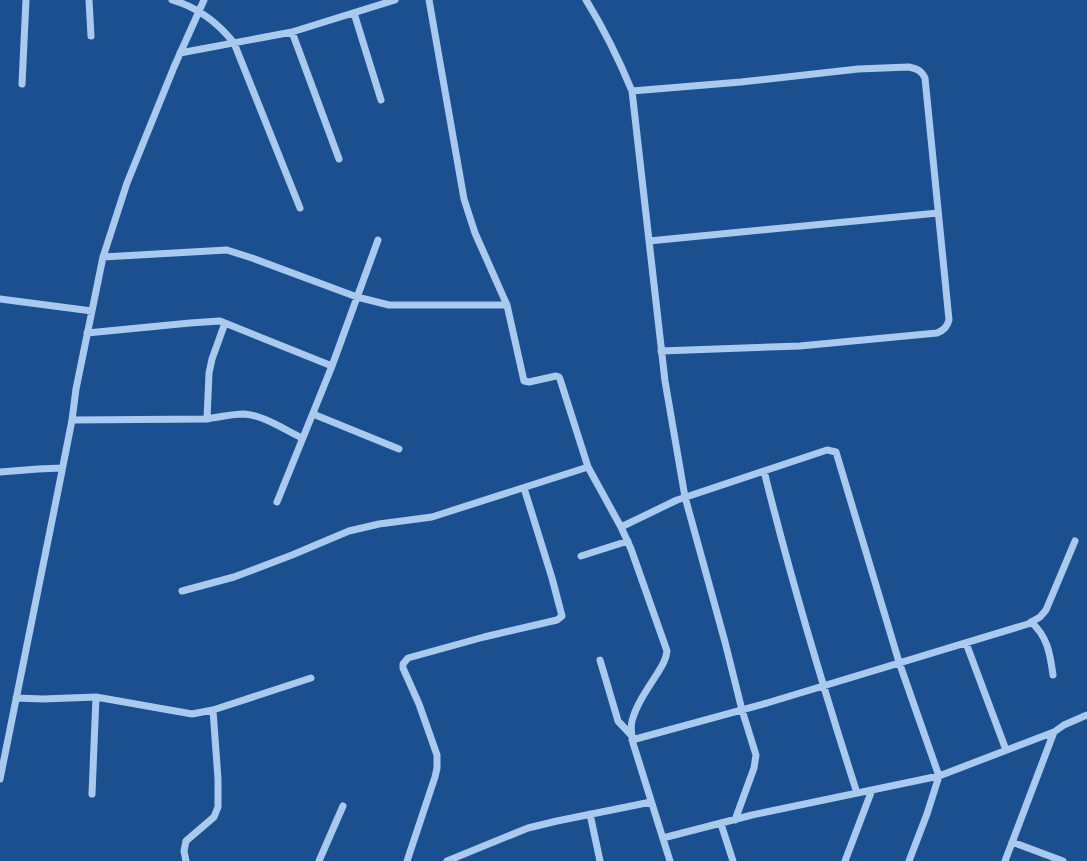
<svg xmlns="http://www.w3.org/2000/svg" width="1087" height="861" font-family="'PT Sans Narrow',sans-serif">
<style>
.lines{fill:none;stroke-linecap:round;stroke-linejoin:round}
.minor{stroke:#a9c9ee;stroke-width:7}
</style>
<rect width="100%" height="100%" fill="#1b4f8f"/>
<g class="lines">
<!-- minor -->
<path class="minor" d="M89,0L91,36
M172,0C197,7 218,23 234,43L300,208
M429,0L464,199L475,233L507,305L524,381L529,382L556,376L559,377L560,379L588,467L621,527L631,549L667,651C666,660 662,666 657,674C648,688 636,705 632,721C630,729 632,736 633,743L670,861
M586,0C604,29 619,60 632,91L665,381L685,497L725,642L742,710L756,755L754,768L735,820
M354,13L381,100
M292,32L339,159
M180,53L292,32L395,0
M22,84L26,0
M632,91L741,82L858,69L909,67C917,69 921,70 925,78L949,320C947,327 944,330 937,333L800,346L661,351
M649,241L938,213
M103,257L227,250L252,258L357,297L389,305H507
M0,299L92,311
M87,333L190,323L220,321L332,366
M313,414L399,449
M207,419L209,373L212,359L225,323
M72,420L207,419C219,417 232,414 244,414C263,415 285,430 302,438
M764,471C791,580 823,687 857,793
M0,472L38,469L62,468
M277,502L332,366L378,240
M621,527L677,500L827,450L836,452L899,662L939,776L927,814L909,861
M581,556L628,541
M182,591L234,577L292,555L349,531L379,524L432,517L588,467
M1031,622C1048,637 1050,654 1053,675
M966,643L1006,750
M600,660L616,714L618,721L632,736
M16,698L43,699L96,697L192,714L213,710L311,678
M632,740L767,703L1028,624L1040,617L1046,610L1075,541
M0,779L59,486L72,420L76,389L103,257L127,183L174,67L204,0
M92,794L96,697
M590,814L600,861
M721,824L733,861
M663,838L752,815L939,776L1054,732
M1012,842L1063,861
M186,861L184,851L186,841L214,817L218,807V779L213,710
M319,861L343,806
M407,861L435,777L437,768V755L419,704L403,668V664L408,658L484,637L557,620L562,616L552,578L524,488
M447,861L528,828L557,821L651,802
M845,861L872,790
M1005,861L1054,732L1064,725L1087,715"/>
</g>
</svg>
